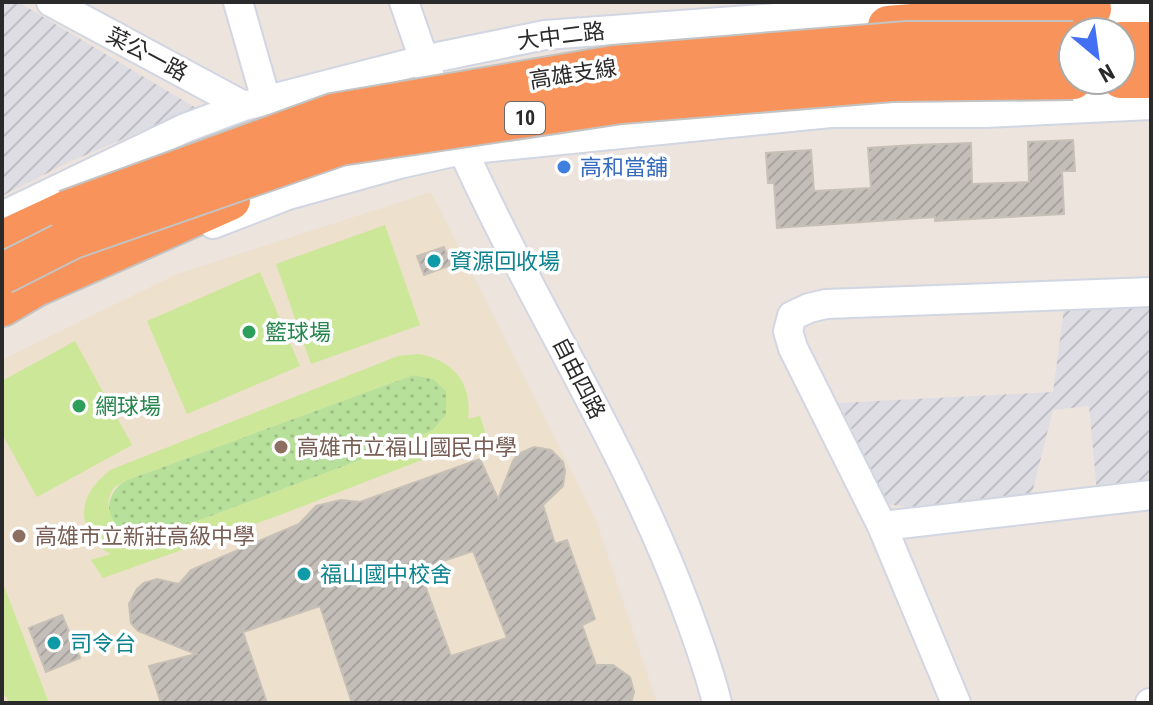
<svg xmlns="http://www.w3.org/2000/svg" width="1153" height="705" font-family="'Roboto Condensed','Noto Sans TC',sans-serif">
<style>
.industrial{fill:url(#industrial-furrows)}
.education{fill:#ede0cd}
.grass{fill:url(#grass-dots)}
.pitch{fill:#cbe797;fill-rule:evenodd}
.building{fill:url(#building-hatch);stroke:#c7c0b6;stroke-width:2;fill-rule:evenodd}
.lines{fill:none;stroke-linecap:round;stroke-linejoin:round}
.minor-casing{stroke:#d2d6e2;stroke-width:32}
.highway-casing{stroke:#c3c3c3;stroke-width:44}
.minor{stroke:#fff;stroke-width:28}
.highway{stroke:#f8945b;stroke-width:40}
.highway-bridge-casing{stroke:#c3c3c3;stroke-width:44;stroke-linecap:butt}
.highway-bridge{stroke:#f8945b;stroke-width:40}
.shop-dot{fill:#3f7fe0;stroke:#fff;stroke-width:3}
.culture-dot{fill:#0f9aa8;stroke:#fff;stroke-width:3}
.leisure-dot{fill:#2e9e5b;stroke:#fff;stroke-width:3}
.education-dot{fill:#8d6e63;stroke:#fff;stroke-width:3}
.labels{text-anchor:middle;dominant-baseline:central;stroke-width:7;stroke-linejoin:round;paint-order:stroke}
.shield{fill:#fff;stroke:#6a6a6a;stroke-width:2}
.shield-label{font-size:20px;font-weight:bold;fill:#2a2a2a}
.street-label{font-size:22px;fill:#2a2a2a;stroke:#fff}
.shop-label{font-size:22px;fill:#366cbe;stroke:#fff;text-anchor:start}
.culture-label{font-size:22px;fill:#0d838f;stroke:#fff;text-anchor:start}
.leisure-label{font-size:22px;fill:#27864d;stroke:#fff;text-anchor:start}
.education-label{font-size:22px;fill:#785e54;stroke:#fff;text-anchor:start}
</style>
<defs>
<pattern id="industrial-furrows" width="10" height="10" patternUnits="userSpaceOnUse" patternTransform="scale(2)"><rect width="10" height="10" fill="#dedde4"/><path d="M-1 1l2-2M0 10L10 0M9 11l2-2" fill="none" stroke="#bfbec4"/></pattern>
<pattern id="grass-dots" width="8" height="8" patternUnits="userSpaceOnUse" patternTransform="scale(2)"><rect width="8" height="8" fill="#b7e09b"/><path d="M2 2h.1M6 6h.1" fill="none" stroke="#9ec086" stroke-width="1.8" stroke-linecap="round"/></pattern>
<pattern id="building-hatch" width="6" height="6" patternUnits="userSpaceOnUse" patternTransform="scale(2)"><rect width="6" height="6" fill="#c4beb9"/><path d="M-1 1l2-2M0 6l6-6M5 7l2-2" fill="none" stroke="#a9a39f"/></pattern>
</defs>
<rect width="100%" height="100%" fill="#ece4dd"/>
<!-- industrial -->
<path class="industrial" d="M2,2H18L196,108L67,163L2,196Z
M1151,302V484L1097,492L1089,406L1053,410L1031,497L917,509L888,504L839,403L1053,392L1064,309Z"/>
<!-- education -->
<path class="education" d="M431,192L596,520L657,703H2V360L177,274Z"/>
<!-- grass -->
<path class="grass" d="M413,375L434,379L446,391V415L433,430L395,447L203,519L151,535C145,536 137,537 131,535C103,528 102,493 127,480Z"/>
<!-- pitch -->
<path class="pitch" d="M385,225L420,325L311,364L276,264Z
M260,272L300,366L187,414L147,321Z
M75,341L132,445L37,497L2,434V381Z
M419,354C453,360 473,384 468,419L480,416L486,435L280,515L103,578L91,560L111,554C92,546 79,521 86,501C90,488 100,479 110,470L398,356ZM413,375L434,379L446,391V415L433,430L395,447L203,519L151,535C145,536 137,537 131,535C113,530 100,502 115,487C116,486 126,481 127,480Z
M2,581L49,703H10L2,691Z"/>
<!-- building -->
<path class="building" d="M1073,140L1075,171H1062L1064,214L935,221V217L777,228L774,183H768L766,153L811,150L814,191L871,188L868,148L914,145L971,143L972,184L1029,182L1028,142Z
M444,247L451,265L424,275L417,256Z
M534,447L551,450L563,462L565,471L563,486L543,505L555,544L567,540L595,619L582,625L596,665H613L630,677L634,692L631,703H352L320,606L243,632L267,703H161L149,666L196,654L138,631L131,623L129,604L137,589L144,583L157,579L179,584L191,570L299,524L316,506L341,500L360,502L480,459L498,499L513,461L518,454ZM473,551L507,638L451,656L419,569Z
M62,615L80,658L46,672L29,628Z"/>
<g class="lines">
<!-- minor casing -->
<g class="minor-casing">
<path id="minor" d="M51,2L244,106
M238,2L266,100
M404,2L430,77
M1073,9L1151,10
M457,137C527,296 624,442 685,605C697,638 709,669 717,703
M2,216L185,128L244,106L423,60L545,35L912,8
M213,224L288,195L399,164L462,150L830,113H984L1151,105
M882,526L1151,495
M956,703L882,526L793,348L788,331L792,316L809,308L826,304L1151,292
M1150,703H1151"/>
</g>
<!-- highway casing -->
<g class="highway-casing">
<path id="highway" d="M888,26L1091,9
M1121,42H1151
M1121,78H1151
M2,241L66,211
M2,306L34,287L230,200"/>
</g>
<!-- minor -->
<use href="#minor" class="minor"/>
<!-- highway -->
<use href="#highway" class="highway"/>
<!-- highway-bridge casing -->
<g class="highway-bridge-casing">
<path id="highway-bridge" d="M66,211L333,114L614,66L907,42H1073
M2,274L73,238L340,145L621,103L892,81L1073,79"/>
</g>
<!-- highway-bridge -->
<use href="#highway-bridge" class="highway-bridge"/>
</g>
<!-- markers -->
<circle class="shop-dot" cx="564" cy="167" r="8"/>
<g class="culture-dot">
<circle cx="434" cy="261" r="8"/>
<circle cx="304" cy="574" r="8"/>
<circle cx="54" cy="643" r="8"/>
</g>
<g class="leisure-dot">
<circle cx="249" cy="332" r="8"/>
<circle cx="79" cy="406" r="8"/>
</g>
<g class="education-dot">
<circle cx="281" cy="447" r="8"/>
<circle cx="19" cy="536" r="8"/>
</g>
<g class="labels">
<!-- shield labels -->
<rect class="shield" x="505" y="102" width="40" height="32" rx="6"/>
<g class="shield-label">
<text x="525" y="118">10</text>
</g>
<!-- street labels -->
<g class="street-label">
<text transform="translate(561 36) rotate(-7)">大中二路</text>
<text transform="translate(147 54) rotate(28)">菜公一路</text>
<text transform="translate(573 74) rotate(-9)">高雄支線</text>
<text transform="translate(579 378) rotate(63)">自由四路</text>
</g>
<!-- shop labels -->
<g class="shop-label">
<text x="580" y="167">高和當舖</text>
</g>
<!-- culture labels -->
<g class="culture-label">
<text x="450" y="261">資源回收場</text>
<text x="320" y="574">福山國中校舍</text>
<text x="70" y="643">司令台</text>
</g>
<!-- leisure labels -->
<g class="leisure-label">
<text x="265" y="332">籃球場</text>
<text x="95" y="406">網球場</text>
</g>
<!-- education labels -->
<g class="education-label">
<text x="297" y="447">高雄市立福山國民中學</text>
<text x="35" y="536">高雄市立新莊高級中學</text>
</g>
</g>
<!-- border -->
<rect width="1153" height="705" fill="none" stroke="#2a2a2a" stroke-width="8"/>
<!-- north arrow -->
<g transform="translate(1097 56) rotate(151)"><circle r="38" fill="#ffffff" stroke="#aaaaaa" stroke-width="2"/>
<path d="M0-6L14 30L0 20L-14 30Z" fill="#426ff3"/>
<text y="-12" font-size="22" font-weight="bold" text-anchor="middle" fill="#2a2a2a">N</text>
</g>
</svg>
